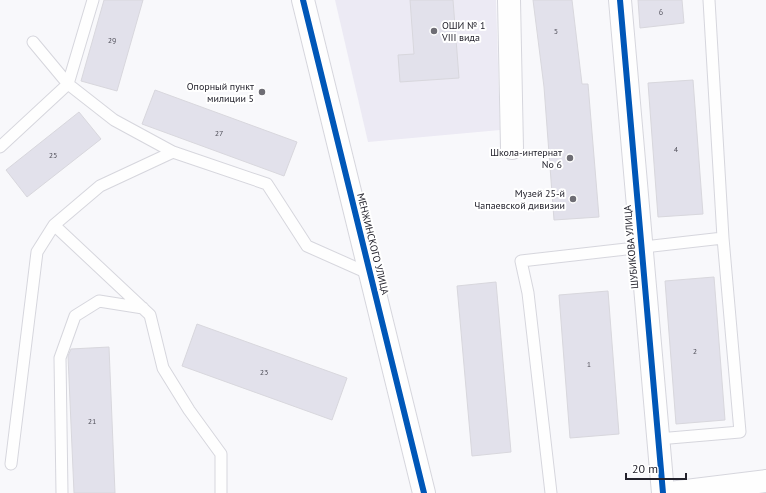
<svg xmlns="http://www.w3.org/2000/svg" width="766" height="493" font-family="'PT Sans',sans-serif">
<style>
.built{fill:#eceaf4}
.building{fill:#e2e1eb;stroke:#d8d7dd}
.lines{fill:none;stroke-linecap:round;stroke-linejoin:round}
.service-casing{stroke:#d6d6dd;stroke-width:13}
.minor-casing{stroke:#d6d6dd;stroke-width:24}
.tertiary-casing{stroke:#d6d6dd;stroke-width:24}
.service{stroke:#fefefe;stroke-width:11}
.minor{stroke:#fefefe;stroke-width:22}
.tertiary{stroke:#fefefe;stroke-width:22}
.cycleway-casing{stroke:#fff;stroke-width:8}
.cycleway{stroke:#0057b8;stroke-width:6}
.poi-dot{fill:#6e6d74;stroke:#fff;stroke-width:1.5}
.labels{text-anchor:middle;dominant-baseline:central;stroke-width:4;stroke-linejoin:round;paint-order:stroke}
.number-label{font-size:8px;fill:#54535d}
.poi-label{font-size:10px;fill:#23222c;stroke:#fff;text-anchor:end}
.street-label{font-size:10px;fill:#23222c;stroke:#fff}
</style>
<rect width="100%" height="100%" fill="#f8f8fb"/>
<!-- built -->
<path class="built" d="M335,0H496L500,130L368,142Z"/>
<!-- building -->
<path class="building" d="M104,0H143L117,91L81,81Z
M410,0H453L459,78L400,82L398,55L414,54Z
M533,0H572L582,84H588L599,217L554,220L544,87Z
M638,0H682L684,23L640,28Z
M693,80L703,214L658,217L648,83Z
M155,90L297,142L284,176L142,124Z
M79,112L101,139L27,197L6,170Z
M714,277L725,420L676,424L665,281Z
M496,282L511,452L472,456L457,286Z
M608,291L619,434L570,438L559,295Z
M197,324L347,378L332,420L182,366Z
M109,347L115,493H74L68,356L71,349Z"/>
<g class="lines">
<!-- service casing -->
<g class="service-casing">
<path id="service" d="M709,0L723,238
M33,42L68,84L114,120L173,152
M0,147L68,84L93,0
M11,464L37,252L54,225
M62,493L60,358L75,316L99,301L143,308
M221,493V454L189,410L163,368L150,315L54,225L100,186L173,152L267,184L307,246L370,274
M551,493L528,293L521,261L723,238L740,432L658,439"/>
</g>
<!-- minor casing -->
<g class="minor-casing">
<path id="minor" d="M509,0L512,148
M620,0L663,493
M670,493L766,481"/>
</g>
<!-- tertiary casing -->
<g class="tertiary-casing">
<path id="tertiary" d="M303,0L424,493"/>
</g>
<!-- service -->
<use href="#service" class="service"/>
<!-- minor -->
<use href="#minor" class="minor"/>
<!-- tertiary -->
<use href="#tertiary" class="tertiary"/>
<!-- cycleway casing -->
<g class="cycleway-casing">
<path id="cycleway" d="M303,0L424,493
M620,0L663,493"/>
</g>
<!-- cycleway -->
<use href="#cycleway" class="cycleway"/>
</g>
<!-- markers -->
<g class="poi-dot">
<circle cx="434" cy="31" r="4"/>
<circle cx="262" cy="92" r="4"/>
<circle cx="570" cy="158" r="4"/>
<circle cx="573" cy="199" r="4"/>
</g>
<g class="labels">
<!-- number labels -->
<g class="number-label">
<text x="661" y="12">6</text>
<text x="556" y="31">5</text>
<text x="112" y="40">29</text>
<text x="219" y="133">27</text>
<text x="676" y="149">4</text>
<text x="53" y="155">25</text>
<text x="695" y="351">2</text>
<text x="589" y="364">1</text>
<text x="264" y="372">23</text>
<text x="92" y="421">21</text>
</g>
<!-- poi labels -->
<g class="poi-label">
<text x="442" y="25" text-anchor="start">ОШИ № 1<tspan x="442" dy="12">VIII вида</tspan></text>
<text x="254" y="86">Опорный пункт<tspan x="254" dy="12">милиции 5</tspan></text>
<text x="562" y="152">Школа-интернат<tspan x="562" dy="12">No 6</tspan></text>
<text x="565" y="193">Музей 25-й<tspan x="565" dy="12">Чапаевской дивизии</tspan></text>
</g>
<!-- street labels -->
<g class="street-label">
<text transform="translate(373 244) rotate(76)">МЕНЖИНСКОГО УЛИЦА</text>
<text transform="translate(631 247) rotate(-95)">ШУБИКОВА УЛИЦА</text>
</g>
</g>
<!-- scale -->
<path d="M626 473v6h60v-6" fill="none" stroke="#23222c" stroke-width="2"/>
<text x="632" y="473" font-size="12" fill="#23222c" stroke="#ffffff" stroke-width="3" paint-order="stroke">20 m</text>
</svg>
